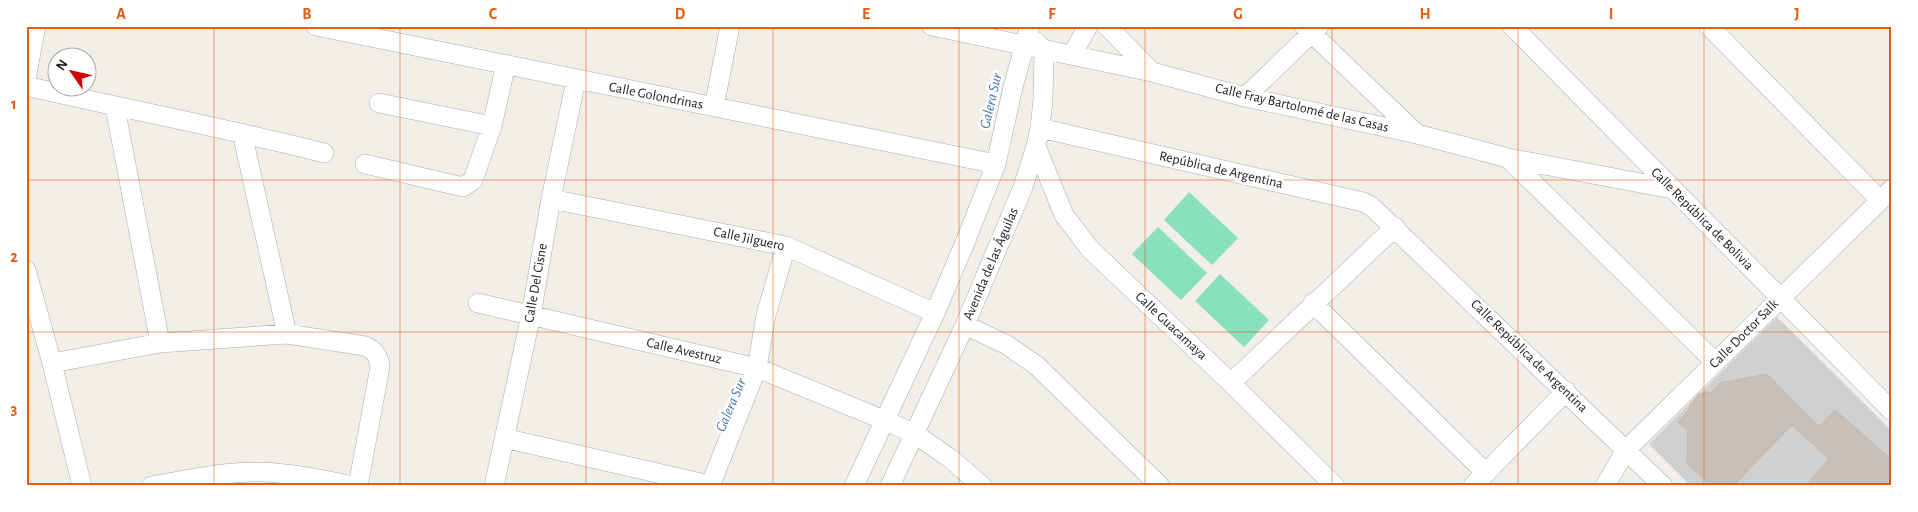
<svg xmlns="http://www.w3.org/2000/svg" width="1918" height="512" font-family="'Alegreya Sans',sans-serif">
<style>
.religious{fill:#d0d0d0}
.pitch{fill:#88e0be}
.building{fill:#c7bfb8;stroke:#c4b6ab}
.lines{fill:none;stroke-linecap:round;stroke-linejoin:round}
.minor-casing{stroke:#a9a9a9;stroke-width:20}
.minor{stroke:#fff;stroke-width:19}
.grid{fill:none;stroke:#e8590c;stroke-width:1;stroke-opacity:0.55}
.labels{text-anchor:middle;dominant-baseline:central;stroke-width:5;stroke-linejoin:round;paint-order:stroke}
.street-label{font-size:14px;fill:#222;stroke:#fff}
.water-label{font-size:15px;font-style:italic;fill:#4a7aab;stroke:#fff}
.neatline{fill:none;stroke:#e8590c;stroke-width:2}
.grid-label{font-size:16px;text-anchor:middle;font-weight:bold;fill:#e8590c}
</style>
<rect width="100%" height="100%" fill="#f2efe9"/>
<!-- religious -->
<path class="religious" d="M1777,317L1892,431V486H1691L1649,444Z"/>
<!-- pitch -->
<path class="pitch" d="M1189,192L1238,238L1212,265L1164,220Z
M1158,227L1207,273L1181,300L1132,254Z
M1220,274L1269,320L1244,347L1195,301Z"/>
<!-- building -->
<path class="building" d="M1767,374L1819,427L1835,410L1892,460V486H1806L1829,459L1792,425L1733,486H1711L1687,463L1688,431L1678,422L1689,410L1690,404L1699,394L1705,392L1711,393L1720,383Z"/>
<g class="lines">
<!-- minor casing -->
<g class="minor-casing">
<path id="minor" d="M316,26L996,164
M932,26L1152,72L1245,97L1417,134L1508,158L1672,189
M1107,26L1152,72
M1304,26L1417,134
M1512,26L1892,411
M1709,26L1880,200
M1072,55L1088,26
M26,79L36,26
M26,86C125,109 225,128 324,153
M1245,97L1319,26
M379,103L492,126
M115,107L160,343
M714,107L730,26
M1040,128L1363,202L1371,206L1663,486
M242,133L287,334
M1036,146L1064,215L1090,249L1231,383L1335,486
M1508,158L1715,362
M365,164L463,187L473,180L492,126L506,64
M551,199L786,246L935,313
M26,270L52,363L82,486
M478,303L757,368L884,420L915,434L951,459L982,486
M1313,303L1486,473
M965,325L1007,345L1036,365L1160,486
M52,363L160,343L287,334L365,346C375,350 379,357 380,367L358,486
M1231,383L1395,227
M504,438L710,485
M151,486C187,480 225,471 261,472C292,473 323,480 353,486
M494,486L531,315L551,199L576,80
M710,486L757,368L766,315L786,246
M854,486L935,313L964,245L996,164L1013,87L1030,26
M890,486L965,325L1023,187L1036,146L1040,128L1043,100L1044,50L1035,41
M1473,486L1566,391
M1605,486L1626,450L1892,189"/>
</g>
<!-- minor -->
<use href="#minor" class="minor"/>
</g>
<!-- grid -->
<path class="grid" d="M214,26V486M400,26V486M586,26V486M773,26V486M959,26V486M1145,26V486M1332,26V486M1518,26V486M1704,26V486M26,180H1892M26,332H1892"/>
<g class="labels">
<!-- street labels -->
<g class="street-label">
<text transform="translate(656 96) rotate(11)">Calle Golondrinas</text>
<text transform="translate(1302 108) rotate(13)">Calle Fray Bartolomé de las Casas</text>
<text transform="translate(1221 170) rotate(13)">República de Argentina</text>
<text transform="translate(1702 219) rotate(45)">Calle República de Bolivia</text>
<text transform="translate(749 239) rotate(12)">Calle Jilguero</text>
<text transform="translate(991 264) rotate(-67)">Avenida de las Águilas</text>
<text transform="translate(536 283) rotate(-80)">Calle Del Cisne</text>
<text transform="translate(1171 326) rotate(43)">Calle Guacamaya</text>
<text transform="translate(1744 334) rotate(-45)">Calle Doctor Salk</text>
<text transform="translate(684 351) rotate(13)">Calle Avestruz</text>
<text transform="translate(1529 356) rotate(44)">Calle República de Argentina</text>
</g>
<!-- water labels -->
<g class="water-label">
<text transform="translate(991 101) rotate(-77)">Galera Sur</text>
<text transform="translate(731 405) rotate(-67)">Galera Sur</text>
</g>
</g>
<!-- border -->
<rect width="1918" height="512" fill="none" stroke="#ffffff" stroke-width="55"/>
<!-- north arrow -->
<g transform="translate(72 72) rotate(304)"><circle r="24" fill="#ffffff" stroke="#a7a7a7"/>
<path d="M0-4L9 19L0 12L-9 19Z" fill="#d40000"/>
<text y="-8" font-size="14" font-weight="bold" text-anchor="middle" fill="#222222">N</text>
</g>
<rect x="28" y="28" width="1862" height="456" class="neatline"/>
<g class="grid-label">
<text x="121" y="19">A</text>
<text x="307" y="19">B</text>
<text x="493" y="19">C</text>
<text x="680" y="19">D</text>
<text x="866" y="19">E</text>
<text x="1052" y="19">F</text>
<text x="1238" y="19">G</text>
<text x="1425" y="19">H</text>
<text x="1611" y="19">I</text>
<text x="1797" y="19">J</text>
<text x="14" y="109">1</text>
<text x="14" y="262">2</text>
<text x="14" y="414">3</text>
</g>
</svg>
